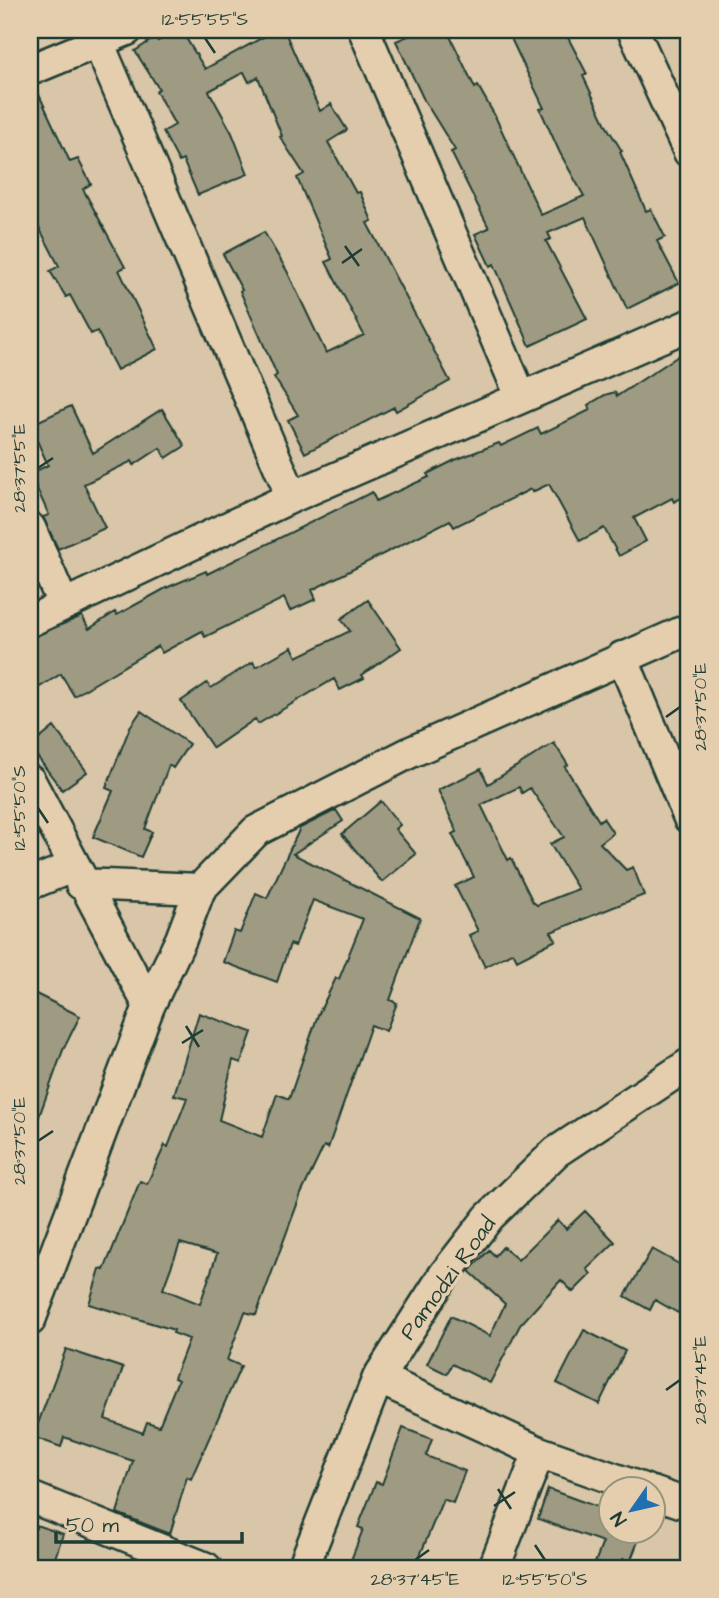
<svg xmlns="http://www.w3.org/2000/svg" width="719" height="1598" font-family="'Architects Daughter',sans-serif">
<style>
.building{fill:#9f9b83;stroke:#1f3d34;stroke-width:2;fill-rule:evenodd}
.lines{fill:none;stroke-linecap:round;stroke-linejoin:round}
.minor-casing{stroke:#1f3d34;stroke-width:35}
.minor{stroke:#e5ceae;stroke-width:30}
.ticks{fill:none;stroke:#1f3d34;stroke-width:2.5}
.labels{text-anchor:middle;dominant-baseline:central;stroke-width:7;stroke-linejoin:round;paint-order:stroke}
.street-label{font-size:23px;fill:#1f3d34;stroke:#e5ceae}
.neatline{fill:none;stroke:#1f3d34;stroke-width:2.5}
.ticks-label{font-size:18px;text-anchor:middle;fill:#1f3d34}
</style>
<rect width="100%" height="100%" fill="#d9c5a7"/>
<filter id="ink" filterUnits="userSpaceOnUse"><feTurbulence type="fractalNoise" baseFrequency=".0143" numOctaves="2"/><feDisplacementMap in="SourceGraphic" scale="14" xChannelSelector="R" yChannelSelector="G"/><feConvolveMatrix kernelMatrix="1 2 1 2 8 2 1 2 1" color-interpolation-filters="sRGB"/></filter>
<g filter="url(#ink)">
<!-- building -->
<path class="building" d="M177,30H181L205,69L276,30H284L320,111L331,104L347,130L328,142L356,193L360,192L372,221L367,223L450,381L396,411L394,407L305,453L288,420L298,415L274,377L277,375L240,291L242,290L223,254L264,232L287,271L326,353L364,335L326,262L332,259L297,178L304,174L280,137L282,136L258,77L249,82L244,72L209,91L232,133L248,174L198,195L183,160L179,162L163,132L175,125L156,91L159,89L135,51L156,37L158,41Z
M422,30H447L475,88L478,86L495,116L541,215L584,196L560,153L540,109L544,108L507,30H564L587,74L583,76L607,127L622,151L620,152L646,211L651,209L665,237L657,241L679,283L627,309L585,217L548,233L551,239L546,241L587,319L530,346L494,264L490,266L475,234L489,228L451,152L455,150L424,100L396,41Z
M35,86L70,162L78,159L91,184L83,189L125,267L119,270L157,349L117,370L97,331L91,334L70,295L66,297L50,271L59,266L30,210V87Z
M689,349V494L674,502L672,498L634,518L646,541L619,556L604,528L580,541L549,484L532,492L531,489L454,527L450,520L312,590L316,599L290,611L284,598L205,637L202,631L162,653L158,646L74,696L61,674L30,693V638L82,616L89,629L115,612L117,615L166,588L206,571L207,574L372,492L376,501L429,477L427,474L455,460L499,443L501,446L538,428L541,434L590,410L588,405L605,395L615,392L617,396Z
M71,406L93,453L162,409L185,446L166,458L160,448L134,465L132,461L84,484L105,528L58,549L43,517L49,515L30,474L48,465L30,425Z
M368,600L401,648L362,675L364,678L340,690L334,679L258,724L255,719L213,748L181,701L207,683L211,688L253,662L256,667L292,647L297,657L350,631L341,619Z
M141,711L189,744L173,768L169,765L145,829L152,832L141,857L93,837L113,791L106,788L130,727Z
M54,727L87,772L62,790L30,747Z
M554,743L568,765L565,767L599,821L603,818L613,833L600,843L626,870L633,867L644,895L551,932L556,940L517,960L513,952L485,967L469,935L478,931L455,886L474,877L452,834L457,832L438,790L481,769L488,784ZM519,787L522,793L530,788L564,837L550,844L578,889L537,905L533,902L511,858L508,860L481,805Z
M381,801L400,825L395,829L416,854L382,882L342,834Z
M336,810L343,821L293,854L420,918L390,1000L397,1003L386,1031L371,1025L328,1148L324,1146L301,1194L256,1315L245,1312L227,1360L241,1366L191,1479L187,1477L170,1534L117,1513L133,1461L64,1437L61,1447L33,1437L66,1349L123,1368L105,1419L143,1433L147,1422L159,1426L178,1380L174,1378L189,1339L173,1333L174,1330L89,1304L100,1269L104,1270L140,1181L147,1184L165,1145L168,1147L187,1098L174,1095L199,1013L252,1032L241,1063L233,1060L219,1120L262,1137L277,1094L289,1099L318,1015L336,978L339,979L363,919L313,900L295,946L290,944L277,982L223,962L234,931L240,933L256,893L267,898L300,828ZM180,1243L217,1254L200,1304L163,1289Z
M30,991L80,1016L63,1050L32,1136H30Z
M585,1211L615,1242L587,1269L591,1274L573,1292L561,1280L520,1325L490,1383L452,1364L447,1374L427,1364L451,1316L490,1336L505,1304L469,1271L489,1250L495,1256L503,1247L518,1260L558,1220L566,1229Z
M652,1249L688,1269L682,1279L689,1283V1293L678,1313L655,1300L650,1310L625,1296Z
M584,1330L625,1351L599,1404L557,1383Z
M403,1428L432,1439L426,1456L465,1471L453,1503L443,1499L415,1568H348L363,1529L358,1527L376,1482L382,1484Z
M548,1489L611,1512V1531H642L630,1562L623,1559L620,1568H593L603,1542L538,1519Z
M36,1525L63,1534L52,1567L30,1559V1526L36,1528Z"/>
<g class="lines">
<!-- minor casing -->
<g class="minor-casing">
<path id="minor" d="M364,30L521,397
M633,30L689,152
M98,42L292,497
M30,70L127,30
M30,528L63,604
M30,621L292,497L689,325
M622,657L689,818
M30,781L149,1006
M30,884L72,867
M81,884L200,889
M30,1320L149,1006L181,939L200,889L256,831L411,752L689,629
M378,1378L539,1452L646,1490
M652,1492L689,1505
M30,1497L206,1568
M303,1568L378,1378L444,1275L489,1217L556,1152L689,1064
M494,1568L539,1452"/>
</g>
<!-- minor -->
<use href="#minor" class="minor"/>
</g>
</g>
<!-- ticks -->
<path class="ticks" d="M205,38L215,53M345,246L359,266M342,263L362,249M38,468L53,458M666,717L680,707M38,808L48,823M186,1026L199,1047M182,1043L203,1030M38,1141L53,1131M666,1390L680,1380M498,1489L511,1509M494,1506L515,1492M535,1545L545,1560M415,1560L429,1550"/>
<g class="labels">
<!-- street labels -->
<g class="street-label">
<text transform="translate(448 1278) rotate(-54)">Pamodzi Road</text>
</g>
</g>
<!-- margin -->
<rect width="719" height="1598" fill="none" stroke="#e5ceae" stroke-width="77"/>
<!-- north arrow -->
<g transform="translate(632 1510) rotate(236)"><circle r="33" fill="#e5ceae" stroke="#96947d" stroke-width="2"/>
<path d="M0-5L12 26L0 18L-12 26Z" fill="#1f6fb2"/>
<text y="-10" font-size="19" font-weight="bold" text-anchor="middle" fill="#1f3d34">N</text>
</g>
<!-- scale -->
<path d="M56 1532v10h186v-10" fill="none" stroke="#1f3d34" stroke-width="3.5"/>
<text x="66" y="1532" font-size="21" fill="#1f3d34" stroke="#e5ceae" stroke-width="5" paint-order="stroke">50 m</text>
<rect x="38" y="38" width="642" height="1522" class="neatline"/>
<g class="ticks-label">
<text x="205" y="25">12°55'55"S</text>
<text transform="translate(19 468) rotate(-90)" y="6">28°37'55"E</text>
<text transform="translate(700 707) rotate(-90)" y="6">28°37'50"E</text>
<text transform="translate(19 808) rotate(-90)" y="6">12°55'50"S</text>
<text transform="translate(19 1141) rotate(-90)" y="6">28°37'50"E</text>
<text transform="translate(700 1380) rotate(-90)" y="6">28°37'45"E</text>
<text x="415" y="1585">28°37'45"E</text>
<text x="545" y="1585">12°55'50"S</text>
</g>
</svg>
